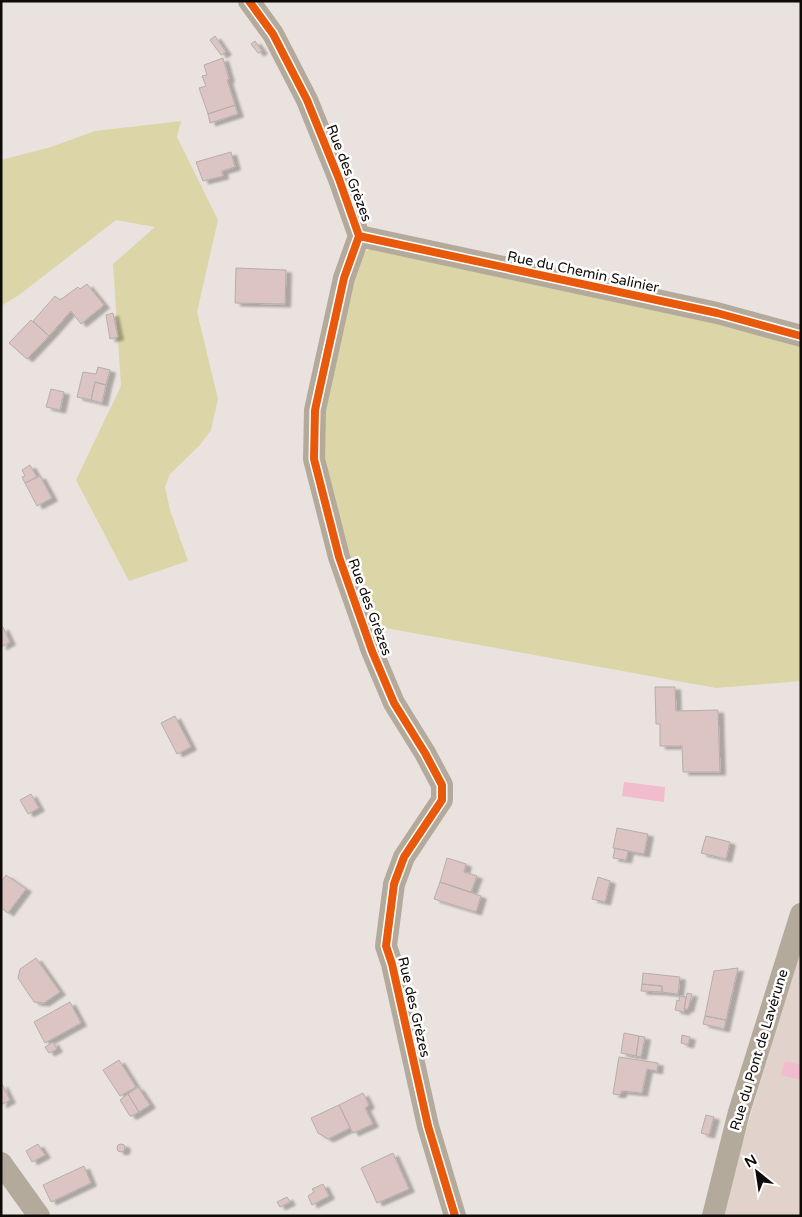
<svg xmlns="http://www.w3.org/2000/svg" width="802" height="1217" font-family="'Varela Round',sans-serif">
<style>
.built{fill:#e1d3cc}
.green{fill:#dbd5a7}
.water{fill:#f2bccf}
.building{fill:#dbc4c2;stroke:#b5aeac;filter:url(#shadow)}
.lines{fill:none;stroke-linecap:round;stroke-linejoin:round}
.street{stroke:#b4aa9c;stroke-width:22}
.cycleway-casing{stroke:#fff;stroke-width:11}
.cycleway{stroke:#e8590c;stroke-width:8}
.labels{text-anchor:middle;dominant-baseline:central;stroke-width:5;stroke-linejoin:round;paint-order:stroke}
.street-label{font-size:14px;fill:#0e0a08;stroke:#fff}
</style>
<defs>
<filter id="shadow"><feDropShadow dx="5.5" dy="3" stdDeviation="1" flood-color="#0004"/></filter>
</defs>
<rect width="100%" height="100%" fill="#eae2de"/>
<!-- built -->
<path class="built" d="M801,943V1216H721Z"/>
<!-- green -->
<path class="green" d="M181,121L177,137L218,220L197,312L218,399L211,430L200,445L170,474L165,487L170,510L188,561L129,581L76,480L121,386L113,264L155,227L116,220L19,295L1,306V160L51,147L95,131Z
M374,247L801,341V681L716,688L369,625L331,514L321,418L361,254Z"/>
<!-- water -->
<path class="water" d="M624,782L665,787L664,802L622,796Z
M785,1061L801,1065V1080L781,1075Z"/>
<!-- building -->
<path class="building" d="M215,36L226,52L221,55L210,40Z
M255,41L262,51L258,53L251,44Z
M223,58L229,79L227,80L235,105L208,114L199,88L206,86L202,76L207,75L204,65Z
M235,105L238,114L210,123L208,114Z
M231,152L235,167L222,171L223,176L203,181L196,162Z
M236,268L286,270L285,304L235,303Z
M87,284L104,305L81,324L71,311L49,336L33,321L55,296L60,300L78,287L80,289Z
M113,313L118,337L110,339L106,315Z
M31,320L49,336L27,359L9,343Z
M98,367L110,370L106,385L95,382L91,400L77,397L83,372L96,374Z
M95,382L106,385L102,403L91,400Z
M51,389L64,392L60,410L46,407Z
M30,465L37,477L25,483L22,477L25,476L22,470Z
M40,476L52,498L37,506L25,483Z
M3,627L10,642L1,647V628Z
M655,687H675L676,711L718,710L720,772H683L682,746H660V724H656Z
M175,716L191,747L177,754L161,723Z
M31,794L39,808L28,814L20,800Z
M617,828L648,834L644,854L613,848Z
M706,836L730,842L726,859L701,853Z
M615,848L628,851L626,860L613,858Z
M447,858L466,864L464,872L477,876L471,892L440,882Z
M6,875L26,889L8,913L1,908V882Z
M598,877L610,881L605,902L592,899Z
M440,882L481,896L476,912L434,899Z
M36,958L60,992L44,1003L34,1002L18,978L20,969Z
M738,968L726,1020L705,1016L714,971Z
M643,973L680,977L678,994L662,992V986L642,984Z
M642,984L662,986V992L641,991Z
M687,993L692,994L688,1009H684Z
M680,996L686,997L684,1012L675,1010L677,1000L679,1001Z
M70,1002L81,1023L45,1043L34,1022Z
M705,1016L726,1020L724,1029L703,1024Z
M624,1033L639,1036L636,1056L621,1053Z
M682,1035L690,1037L688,1045L681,1043Z
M639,1036L645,1037L641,1057L636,1056Z
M53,1042L57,1049L49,1053L45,1047Z
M619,1057L658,1063L657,1071L647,1069L642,1093L622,1091L620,1095L613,1094Z
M119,1060L136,1087L120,1096L103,1070Z
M2,1084L10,1100L1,1105V1085Z
M138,1087L150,1105L139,1112L128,1094Z
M363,1093L369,1105L365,1108L373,1124L353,1133L339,1105Z
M128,1094L139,1112L132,1116H130L120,1100Z
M339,1105L350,1128L328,1139L318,1133L311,1118Z
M706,1115L714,1117L709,1135L701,1133Z
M117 1148a4 4 0 1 1 8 0a4 4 0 1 1-8 0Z
M38,1144L45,1155L32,1162L26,1151Z
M393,1153L409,1189L377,1203L361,1168Z
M84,1166L91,1183L51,1202L43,1185Z
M323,1184L329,1196L312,1205L308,1196L314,1192L312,1189Z
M287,1197L290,1202L280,1207L277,1202Z"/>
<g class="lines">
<!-- street -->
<path class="street" d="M249,1L273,34L307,100L339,179L359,236L344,278L315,410L314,459L339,557L372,651L394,703L425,753L442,785V800L404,857L394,884L386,946L392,964L428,1126L455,1216
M359,236L717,313L801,336
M1,1163L39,1216
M713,1216L739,1112L801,914"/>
<!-- cycleway casing -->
<g class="cycleway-casing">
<path id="cycleway" d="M249,1L273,34L307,100L339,179L359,236L344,278L315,410L314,459L339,557L372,651L394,703L425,753L442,785V800L404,857L394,884L386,946L392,964L428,1126L455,1216
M359,236L717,313L801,336"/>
</g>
<!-- cycleway -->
<use href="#cycleway" class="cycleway"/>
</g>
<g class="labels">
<!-- street labels -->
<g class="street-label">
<text transform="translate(349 173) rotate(69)">Rue des Grèzes</text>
<text transform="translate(583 272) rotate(12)">Rue du Chemin Salinier</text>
<text transform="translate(370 607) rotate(70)">Rue des Grèzes</text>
<text transform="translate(414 1007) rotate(77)">Rue des Grèzes</text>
<text transform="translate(759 1050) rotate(-73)">Rue du Pont de Lavérune</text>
</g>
</g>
<!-- border -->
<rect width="802" height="1217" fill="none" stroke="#0e0a08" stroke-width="5"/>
<!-- north arrow -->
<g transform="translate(757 1172) rotate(330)" stroke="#ffffff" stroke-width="4" paint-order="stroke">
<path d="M0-4L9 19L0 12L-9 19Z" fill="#0e0a08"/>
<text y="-8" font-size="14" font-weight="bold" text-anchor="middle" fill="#0e0a08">N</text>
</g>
</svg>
